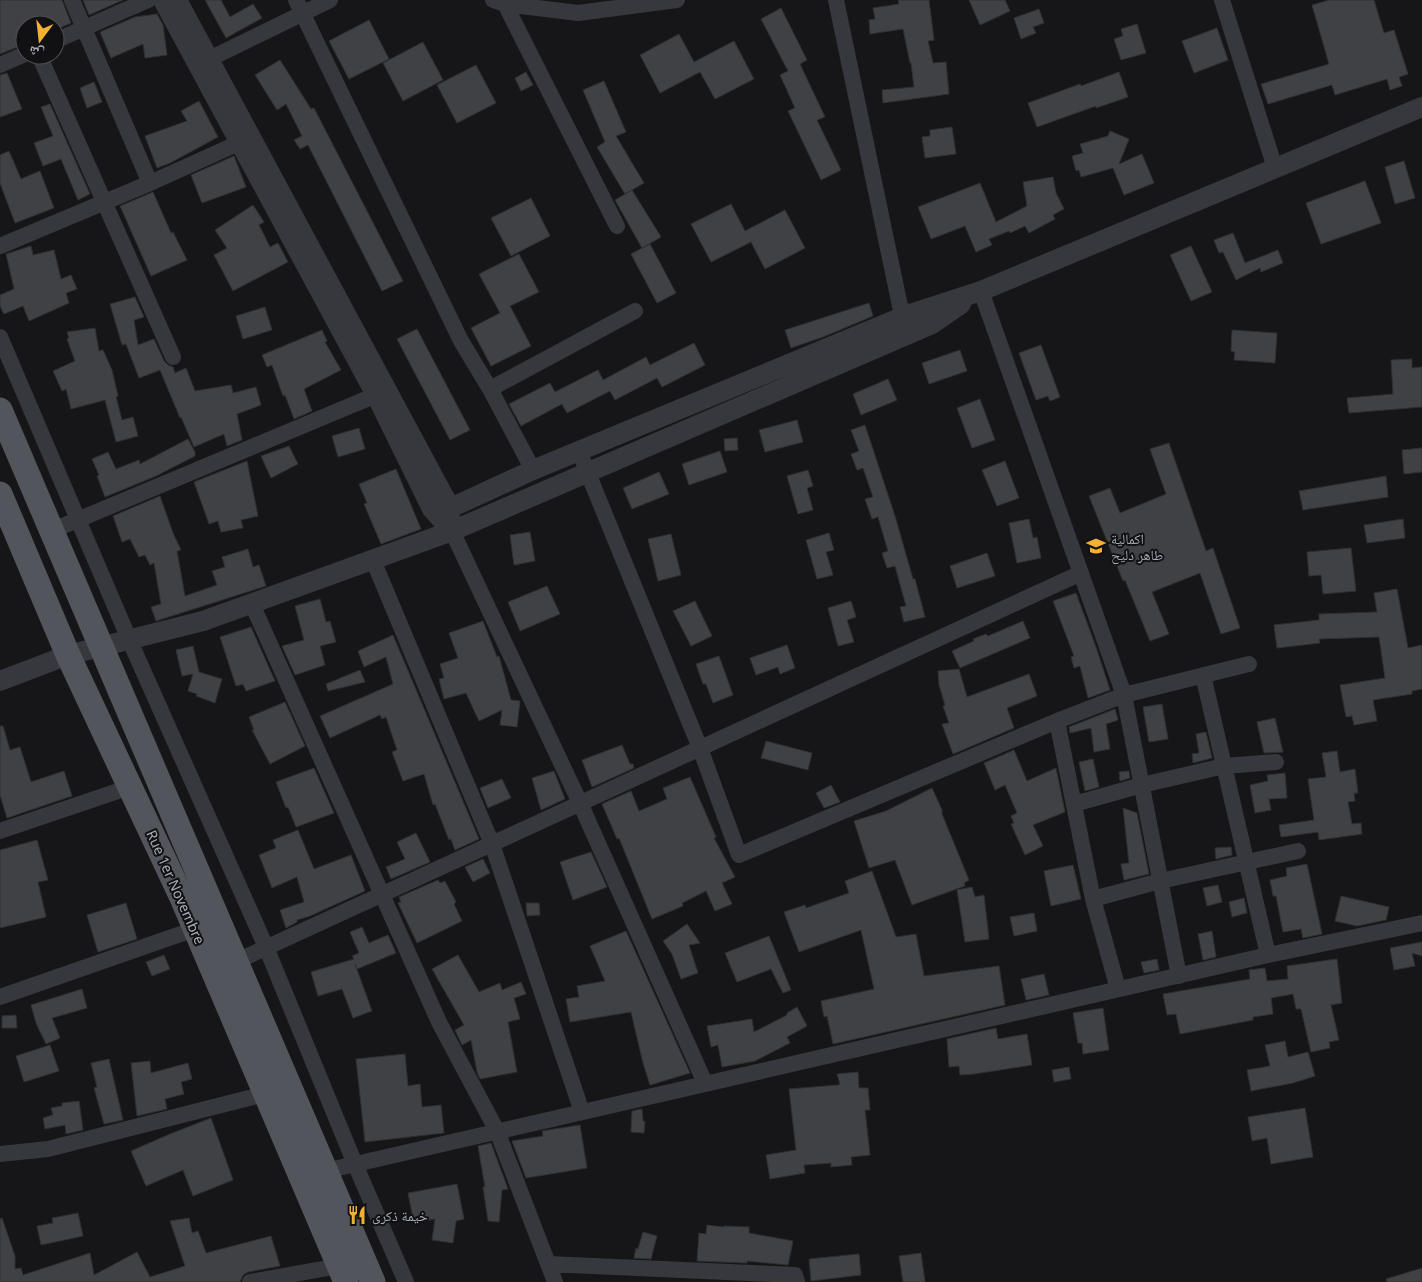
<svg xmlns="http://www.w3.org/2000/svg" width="1422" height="1282" font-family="'Noto Sans','Noto Naskh Arabic',sans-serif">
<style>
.building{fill:#404145;stroke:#303034}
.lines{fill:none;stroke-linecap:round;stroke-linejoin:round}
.minor{stroke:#37383d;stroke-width:16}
.tertiary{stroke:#37383d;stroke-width:20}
.primary{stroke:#53555c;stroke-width:25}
.labels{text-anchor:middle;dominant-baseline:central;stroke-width:4;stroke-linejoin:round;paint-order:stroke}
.poi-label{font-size:14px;fill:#a8adb8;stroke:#111113;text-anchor:start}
.street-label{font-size:14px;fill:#a8adb8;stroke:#111113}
</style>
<rect width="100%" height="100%" fill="#161618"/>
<!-- building -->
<path class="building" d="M0,0H62L71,23L55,30V25H25V44L0,54Z
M83,0H123L89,15Z
M205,0H221L230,17L253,4L262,18L226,38Z
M898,0H929L934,40L928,41L933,63L946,62L949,94L883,103L882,90L914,87L911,63H910L903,29L870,34L869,20L875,19L873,8L899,4Z
M969,0H1005L1010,11L980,25Z
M1329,0H1374L1384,33L1394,30L1408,74L1399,77L1402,86L1390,90L1387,79L1335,95L1332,85L1268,104L1261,84L1329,64L1312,5Z
M781,8L807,60L800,64L825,117L817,120L841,170L821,180L788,111L795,108L780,75L788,71L761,19Z
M1039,9L1044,23L1033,27L1036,33L1021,39L1014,18Z
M157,14L163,25L167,55L145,58L143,44L111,58L100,32L135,17Z
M369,20L389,59L349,79L329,41Z
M1137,24L1146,53L1121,60L1114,39L1123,36L1121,29Z
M1217,28L1228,60L1194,73L1182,41Z
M679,34L694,62L734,41L754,79L715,99L700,72L660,93L640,55Z
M423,42L443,80L403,101L383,63Z
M280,60L311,109L314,108L403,281L382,291L308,145L300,149L294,140L302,136L286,104L277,110L255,75Z
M476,65L496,103L457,123L437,85Z
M526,72L533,85L521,91L515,78Z
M1119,72L1128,97L1096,108V106L1037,127L1028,103L1080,84L1081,86Z
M7,73L22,109L0,117V75Z
M604,81L626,132L616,136L644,183L625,194L597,147L605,142L583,90Z
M94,82L102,102L87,108L80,88Z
M199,101L218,137L170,163L157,168L145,136L187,121L181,111Z
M50,104L90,194L78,200L61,159L43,166L34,143L53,136L41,107Z
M952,127L956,154L925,158L922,137L930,136V130Z
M1110,131L1129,139L1119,164L1142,154L1154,183L1124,195L1113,168L1081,177L1079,170L1076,171L1072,156L1083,153L1080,144L1108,136Z
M9,151L21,179L40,171L54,208L15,223L0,183V155Z
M234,156L246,187L202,203L191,175Z
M1404,161L1415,198L1395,204L1385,167Z
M1053,177L1056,193L1064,209L1053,215L1055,219L1029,233L1025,226L1010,233L1009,231L989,239L992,245L976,252L965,226L931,239L918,207L980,183L996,222L1027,206L1023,182Z
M1365,181L1381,223L1321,244L1306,203Z
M632,190L661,237L642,248L615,200Z
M153,192L171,233L173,232L187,260L151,276L120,206Z
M531,198L550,236L511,256L491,218Z
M731,204L745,231L785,210L805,248L765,269L751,242L711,262L691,224Z
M253,205L264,222L259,225L270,247L278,243L288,262L233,291L214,255L227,248L215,230Z
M1233,233L1245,263L1278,250L1283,263L1261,272L1260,268L1236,280L1223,252L1219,253L1214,240Z
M650,244L676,293L657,303L631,254Z
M31,246L33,255L54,250L61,279L71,275L77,289L66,293L69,303L29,321L23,306L4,314L0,306V295L14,289L6,254Z
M1191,246L1212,292L1191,301L1170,255Z
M519,254L539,292L510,306L531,346L491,366L471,328L500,313L479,274Z
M135,297L144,317L134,320L138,345L154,339L164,361L168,365L173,367L175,373L186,368L195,391L231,385L233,393L256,387L261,405L237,414L242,440L227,446L224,434L194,447L181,417L180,418L160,370L139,378L126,344L122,345L110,304Z
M869,303L873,316L823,337L791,348L785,330Z
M265,307L272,330L243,339L236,316Z
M95,328L99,351L103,350L112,370L118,396L116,397L122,420L133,417L138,436L116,442L105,400L71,409L66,389L62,391L53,371L75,361L67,339L69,338L67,332Z
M417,329L470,430L450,440L397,339Z
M322,330L327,341L325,342L341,370L304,389L312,411L294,419L285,395L283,396L272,365L267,367L262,355Z
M1232,330L1277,333L1275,363L1234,360L1235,352L1231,351Z
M694,343L705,365L662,387L657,378L615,400L610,391L567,413L562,404L521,426L509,404L550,383L555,392L598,370L603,380L646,357L650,365Z
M1041,345L1060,397L1050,401L1048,396L1036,400L1019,353Z
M960,350L967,371L929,384L922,363Z
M1412,359V368L1422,367V407L1349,413L1347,398L1393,394L1391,360Z
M888,379L897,400L861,415L853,394Z
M980,399L995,440L972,448L957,408Z
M797,420L803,442L765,452L759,430Z
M865,425L895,516L913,579H915L925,617L904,622L900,607L906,606L895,566L887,568L882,553L888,551L878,517L872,519L865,499L873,497L863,468L857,470L851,454L859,451L851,430Z
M359,428L365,449L338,457L332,436Z
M737,438L738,450L725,451L724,439Z
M188,439L195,452V456L156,476L105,497L97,476L99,475L92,459L108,452L116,469L139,460L140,464Z
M1169,443L1206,551L1213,548L1240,628L1221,634L1200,573L1152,592L1169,634L1150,641L1125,580L1123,581L1089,496L1110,488L1120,513L1166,494L1150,449Z
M289,446L298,464L271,478L261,456Z
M1422,448V472L1404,474L1402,450Z
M720,451L727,472L689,485L682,464Z
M247,461L258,516L241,520L243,528L221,532L218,521L209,524L194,482Z
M1005,461L1019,498L997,506L982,470Z
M396,469L421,529L381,544L364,504L367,503L359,484Z
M808,470L813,486L807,488L813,510L798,514L787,476Z
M659,472L669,494L632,509L623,488Z
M1386,476L1388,497L1303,510L1299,491Z
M160,496L173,533L181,550L177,551L185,596L217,585L212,571L225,567L222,557L248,549L253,567L259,565L266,586L156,621L151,607L161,604L154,563L150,565L145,555L139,557L130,539L122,542L113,516Z
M1029,519L1033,538L1037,537L1041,558L1017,563L1009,523Z
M1403,519L1405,538L1367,543L1364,525Z
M530,532L535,561L514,565L510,535Z
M829,533L834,550L826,552L833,575L817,579L806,540Z
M671,534L681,575L658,581L648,539Z
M1351,548L1356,591L1323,594L1321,575L1309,576L1307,552Z
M987,553L995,576L957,588L950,566Z
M547,586L560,614L520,631L508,602Z
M1397,589L1408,648L1422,645V689L1412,691V694L1373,700L1377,721L1354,725L1352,716L1346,717L1340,685L1385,678L1379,637L1319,639L1320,643L1277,648L1274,625L1319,620V614L1377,612L1374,593Z
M1076,593L1097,650L1110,690L1088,698L1080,666L1074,668L1071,657L1074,656L1053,601Z
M320,599L326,622L330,621L336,642L320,646L325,665L295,675L282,646L304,640L295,606Z
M695,601L712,636L691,646L673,611Z
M851,601L856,617L847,620L854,642L838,646L828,608Z
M483,621L497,657L499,656L511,700L520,701L517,727L500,725L502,710L479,721L466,693L444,699L439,679L444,678L440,664L458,658L449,633Z
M1023,621L1030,638L960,668L952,651L974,641L973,639L986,634L988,636Z
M251,627L275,681L246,691L243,684L236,686L220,637Z
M393,635L479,839L455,850L451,839L449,840L435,804L433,805L424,774L403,781L392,752L397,750L386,717L382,719L380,715L330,738L320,716L393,684L386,657L364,667L358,651Z
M787,645L795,668L780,674L778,667L756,675L750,658Z
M193,646L199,672L222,679L215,703L196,696L197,694L188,691L193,674L182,676L176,650Z
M719,656L733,695L713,703L706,684H703L696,664Z
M959,669L967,697L1029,674L1037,696L1007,708L1014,728L953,754L942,724L949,723L943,706L945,705L939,685L938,671Z
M360,670L365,682L328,691L326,684Z
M285,702L305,746L270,764L252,730H254L249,717Z
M1162,704L1168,739L1149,742L1143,707Z
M1115,709L1118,720L1106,724L1110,749L1094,752L1091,728L1070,733L1069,727Z
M1275,718L1283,752L1264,753L1257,722Z
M0,726H3L10,750L20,747L31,782L64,771L72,796L7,818L0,795Z
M1206,732L1212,758L1193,763L1192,754L1199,753L1196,734Z
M766,741L812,753L808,770L761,758Z
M622,745L630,764H633L634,768L592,787L582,760Z
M1014,750L1027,781L1056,768L1065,812L1033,825L1043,846L1025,855L1011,824L1014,823L1011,816L1017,813L1005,785L995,790L984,763Z
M1337,751L1340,772L1355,769L1358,793H1354L1355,801L1348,802L1352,824L1361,823L1362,834L1319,840L1318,832L1281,837L1279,825L1314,820L1308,779L1326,777L1322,753Z
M1093,759L1099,787L1085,791L1079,762Z
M314,768L334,813L296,827L288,807L286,808L276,782Z
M554,771L565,799L541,810L532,778Z
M1129,771L1130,778L1120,781L1119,772Z
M1285,773L1287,798L1269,799L1271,810L1255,813L1250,785L1268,781L1267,775Z
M690,777L716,837L714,838L735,877L722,883L732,904L715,911L706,891L682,903L683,906L652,919L619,838L617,839L602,804L631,791L639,811L667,799L663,788Z
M502,779L511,798L488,808L480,788Z
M831,785L840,802L824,808L816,793Z
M932,788L942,810V814L969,880L964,883L965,886L912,905L895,860L869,868L854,821L886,811Z
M1123,808L1137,813L1149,874L1124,880L1121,864L1129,863Z
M298,830L314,869L351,855L365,891L310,916L297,920V922L286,928L280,910L304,902L297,877L272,888L259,855L276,848L273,840Z
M416,833L430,862L391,879L386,867L405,859L397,842Z
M37,840L48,880L38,882L46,917L0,928V850Z
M1231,847L1232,855L1216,859L1215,848Z
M591,852L607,887L573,900L560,862Z
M483,859L490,873L473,882L465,867Z
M1307,864L1322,934L1303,938L1301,929L1283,932L1276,896H1273L1270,880L1287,876L1286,868Z
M1073,865L1081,899L1051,906L1044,871Z
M872,871L896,937L916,934L924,976L999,966L1005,1005L833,1044L827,1016L824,1017L821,1001L874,989L861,930L799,952L784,912L805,905L806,908L849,893L845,881Z
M438,880L440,883L445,881L456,902L454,904L462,921L417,943L398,903L401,902L399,897Z
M1218,885L1222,902L1207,906L1203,888Z
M972,887L975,897L984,895L989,939L965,942L957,890Z
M1341,896L1389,907L1386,920L1357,926L1335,921Z
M1244,898L1247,913L1232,917L1229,902Z
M126,903L137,939L98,952L87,915Z
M526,903H539L540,915L527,916Z
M1034,913L1037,931L1014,936L1010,917Z
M687,924L700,943L689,945L698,973L681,979L672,954L663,941Z
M362,927L369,943L388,935L396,953L357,969L355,964L372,1011L353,1018L342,989L318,996L311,972L354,959L352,956L359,953L350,932Z
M626,931L690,1073L650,1085L643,1063L631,1012L570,1022L566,999L579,997L577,986L605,981L590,946Z
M1212,931L1216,957L1203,960L1198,934Z
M769,936L791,990L783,993L771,969L737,982L725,953Z
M1422,942V956L1412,953L1415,966L1394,970L1390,948Z
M164,955L170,969L152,976L146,962Z
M458,955L479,992L500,983L502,990L521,982L526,994L514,998L520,1019L508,1022L517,1072L480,1079L477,1072L471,1040L462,1045L455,1030L464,1025L432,969Z
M1157,959L1159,970L1144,973L1141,962Z
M1337,959L1342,1003L1331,1005L1339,1040L1329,1042L1330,1048L1311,1052L1301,1009H1296L1293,994L1271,998L1273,1014L1253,1017V1020L1180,1034L1176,1014L1167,1015L1163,994L1250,979L1249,970L1265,968L1267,981L1288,979L1287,966Z
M1044,974L1049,995L1026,1000L1021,979Z
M82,989L87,1008L52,1018L60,1038L46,1044L36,1023L31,1005Z
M797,1007L807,1026L787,1037L790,1043L755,1061L722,1067L718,1045L711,1047L707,1026L752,1019L754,1032L787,1015V1013Z
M1103,1008L1109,1050L1083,1054L1082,1043H1078L1073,1013Z
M16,1015L17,1028H2V1016Z
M996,1028L998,1039L1027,1034L1032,1065L974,1074L960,1075L959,1066L949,1067L947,1039Z
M1285,1041L1288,1057L1308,1052L1315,1076L1293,1083L1251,1091L1247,1070L1270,1066L1265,1045Z
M50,1045L59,1071L24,1082L16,1056Z
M405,1054L408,1086L420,1084L422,1107L441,1105L444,1133L365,1142L356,1059Z
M109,1059L123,1120L104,1124L94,1088L97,1087L91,1063Z
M150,1061L151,1073L188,1063L192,1079L181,1082L184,1094L165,1099L167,1109L137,1116L131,1063Z
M1069,1067L1071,1079L1054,1082L1052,1070Z
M858,1072L859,1088H868L870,1110H865L870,1155L851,1157L852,1165L831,1167V1163L804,1165L805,1173L770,1179L766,1155L796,1150L789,1089L838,1085L840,1084L837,1074Z
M79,1101L83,1130L66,1134L65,1125L45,1129L43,1118L53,1115L51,1108L62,1106V1103Z
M1305,1108L1313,1157L1271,1164L1267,1138L1252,1141L1248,1117Z
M642,1109L643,1121L645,1122L644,1133L631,1132L632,1111Z
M211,1118L233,1180L193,1196L183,1170L146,1186L131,1151L170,1134Z
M580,1125L587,1168L526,1178L512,1141L543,1136L542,1131Z
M491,1143L508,1189L502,1190L499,1222L488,1221L483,1187H485L478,1146Z
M457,1184L464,1219L456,1221L453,1243L432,1240L435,1219L414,1223L408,1193Z
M78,1213L83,1236L41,1245L37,1226L53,1223L52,1218Z
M2,1218L15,1256V1269L21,1268L23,1275L90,1253L94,1275L137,1252L150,1277L185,1266L170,1221L189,1218L192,1233L198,1231L206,1253L271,1236L280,1266L248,1272L243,1275L240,1282H0V1219Z
M707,1225L724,1227V1226L749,1227V1233L793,1241L788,1265L747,1261V1263L697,1261L699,1233L706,1234Z
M643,1232L657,1236L651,1259L634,1258L636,1248L638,1249Z
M921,1253L925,1282H903L899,1256Z
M859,1254L861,1275L811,1281L809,1259Z
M1422,1268V1282H1387L1386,1279Z"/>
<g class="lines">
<!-- minor -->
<path class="minor" d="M72,0L150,183
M296,0L461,341L490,389L533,470
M493,0L505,4L578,13L677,0
M836,0L900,306L907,315
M1222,0L1275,168
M505,4L617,226
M55,41L148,0
M39,55L173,357
M199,64L330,0
M0,65L25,54
M0,246L150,183L241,142
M981,291L1124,695L1179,976
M0,337L129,639L266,947L355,1164L406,1282
M490,389L635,311
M579,451L700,748L739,855L1057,721
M51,531L376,395
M452,531L580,803L705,1083
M373,560L492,844L582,1112
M252,604L439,1022L497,1131L555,1282
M1203,675L1268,955
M1074,804L1142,785L1224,766L1276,762
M0,831L130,787
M1093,899L1160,881L1298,851
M235,962L1081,573
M1118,989L1093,899L1057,721L1124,695L1249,664
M0,997L195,929
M0,1154L48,1149L265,1094
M325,1171L1268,955L1422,923
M548,1264L795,1275L797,1282
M250,1282L339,1266"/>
<!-- tertiary -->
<path class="tertiary" d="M163,0L376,395L432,509L452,531L448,504L177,0
M436,511L459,504L533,470L907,315L981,291L1422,107
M0,681L68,655L203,621L452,531L932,324L961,304"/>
<!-- primary -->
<path class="primary" d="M0,410L373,1282
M0,494L68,655L183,900L346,1282"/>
</g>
<!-- icons -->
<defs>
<g id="school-bare" transform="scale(1.5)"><path d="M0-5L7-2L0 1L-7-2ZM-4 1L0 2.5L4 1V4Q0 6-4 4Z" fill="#f2b134" stroke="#111113" stroke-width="2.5" paint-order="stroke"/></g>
<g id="restaurant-bare" transform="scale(1.5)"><path d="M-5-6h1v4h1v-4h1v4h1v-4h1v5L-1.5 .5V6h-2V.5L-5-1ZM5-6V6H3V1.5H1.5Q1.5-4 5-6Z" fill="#f2b134" stroke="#111113" stroke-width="2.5" paint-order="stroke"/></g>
</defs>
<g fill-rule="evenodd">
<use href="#school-bare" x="1096" y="546"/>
<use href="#restaurant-bare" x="357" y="1215"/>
</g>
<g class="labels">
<!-- poi labels -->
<g class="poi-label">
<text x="1111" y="538">اكمالية<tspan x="1111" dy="16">طاهر دليح</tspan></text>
<text x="372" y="1215">خيمة ذكرى</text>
</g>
<!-- street labels -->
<g class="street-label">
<text transform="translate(176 887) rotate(66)">Rue 1er Novembre</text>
</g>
</g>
<!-- north arrow -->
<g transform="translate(40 40) rotate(195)"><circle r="24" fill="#111113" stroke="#4d4f55"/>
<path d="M0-4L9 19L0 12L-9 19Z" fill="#f2b134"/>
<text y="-8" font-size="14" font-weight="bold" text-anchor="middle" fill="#a8adb8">ش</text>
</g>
</svg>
